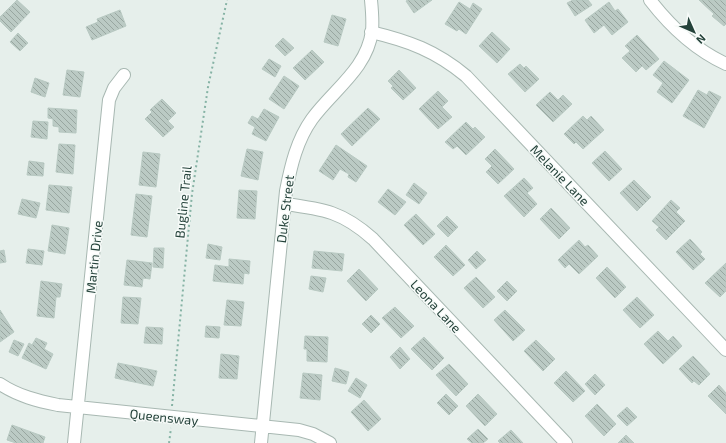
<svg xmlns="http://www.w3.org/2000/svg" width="726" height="443" font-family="'Exo 2',sans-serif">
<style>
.building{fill:url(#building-back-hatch);stroke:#b8c9c2}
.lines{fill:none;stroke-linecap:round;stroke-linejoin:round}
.minor-casing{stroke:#a8b8b2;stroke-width:14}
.path{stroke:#86b3a5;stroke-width:2;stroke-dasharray:2 3;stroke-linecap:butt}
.minor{stroke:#fff;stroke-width:12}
.labels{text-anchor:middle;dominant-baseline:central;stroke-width:3;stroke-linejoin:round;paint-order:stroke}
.street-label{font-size:13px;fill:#24423a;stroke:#f7fbf9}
</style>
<defs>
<pattern id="building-back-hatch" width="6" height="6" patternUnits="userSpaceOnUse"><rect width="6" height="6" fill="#bbcac4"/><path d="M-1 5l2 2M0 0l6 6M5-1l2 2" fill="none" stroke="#98a6a0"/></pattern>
</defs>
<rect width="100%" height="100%" fill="#e6efeb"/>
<!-- building -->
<path class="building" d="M17,0L30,12L11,32L0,21V17Z
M408,0H432L414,13L406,1Z
M573,0H588L592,5L575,16L567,3Z
M699,0H726V24L724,26L712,16L714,14Z
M459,2L470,9L473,3L482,9L466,34L459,29L457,31L445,24Z
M609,2L615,11L618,9L628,22L612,35L604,25L594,33L585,20Z
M120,10L126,26L92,40L86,27L98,22L97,19Z
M332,15L346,19L338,46L324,42Z
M492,32L510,49L497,63L479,46Z
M18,33L28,43L20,51L10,42Z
M637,35L659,59L646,70L642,66L636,72L622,58L630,51L625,46Z
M283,38L294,48L285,56L275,46Z
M312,50L324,62L305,80L293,68Z
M269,59L281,66L275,77L262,69Z
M664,61L689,80L672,103L657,92L663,83L653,75Z
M520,64L524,68L526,66L539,79L525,92L508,74Z
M67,70L84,72L80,97L63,95Z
M399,70L416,88L403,100L391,88L393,86L388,81Z
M284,76L299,86L284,109L269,99Z
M35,78L49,83L45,97L31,92Z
M698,90L707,95L709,91L721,97L704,128L683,116Z
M438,91L448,101L442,107L452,117L438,129L419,109Z
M550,92L558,100L563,95L572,104L553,122L536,105Z
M162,99L176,113L168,121L174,127L163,137L145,119L152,112L150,110Z
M48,108L77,110L76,133L59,132V127L53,126V119L48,118Z
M368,108L380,119L352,146L341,134Z
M264,109L279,117L266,141L252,134L255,127L248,123L252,116L258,119Z
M583,116L587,120L591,116L604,130L583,149L576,142L574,144L564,134Z
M33,121L48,122L47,139L31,137Z
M466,122L473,129L475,127L485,137L466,155L457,146L453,149L445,142Z
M59,144L75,145L73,174L56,172Z
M336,145L367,166L356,182L348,177L349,174L340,169L333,180L319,171Z
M247,149L263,152L258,180L241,176Z
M495,149L514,169L498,184L486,172L492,166L485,159Z
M605,151L622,169L609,181L592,163Z
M143,152L160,154L156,187L139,185Z
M29,161L44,163L43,176L27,175Z
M524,178L533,188L527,193L537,204L524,217L504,196Z
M634,180L651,197L637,211L620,193Z
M414,183L427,193L419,204L406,195Z
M49,185L72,187L69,213L46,210Z
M388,189L406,202L395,215L378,202Z
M239,190L257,191L255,219L237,218Z
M136,194L152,196L147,237L131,235Z
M22,199L40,203L36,218L18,214Z
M671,200L680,208L676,212L685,221L666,240L656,230L659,227L652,221Z
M551,208L570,228L559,239L540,219Z
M416,214L435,234L423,245L404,225Z
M447,216L458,227L448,237L437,226Z
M52,225L69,228L65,254L48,251Z
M690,239L702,252L700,254L705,259L693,270L676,252Z
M579,240L585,247L588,245L598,256L579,274L569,264L565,268L558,260Z
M208,244L222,247L220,260L206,258Z
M446,245L465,265L453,276L434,257Z
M154,248H164L163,268L153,267Z
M28,249L44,251L42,265L26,263Z
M4,250L6,262L0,263V251Z
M314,251L344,254L342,271L312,268Z
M477,251L486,260L476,269L468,260Z
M229,259L250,261L249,274L244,273L243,284L213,281L215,265L229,267Z
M127,260L152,263L150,279L143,278L142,287L124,285Z
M726,263V291L720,297L705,283Z
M607,267L626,287L615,298L596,278Z
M359,269L378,289L366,301L347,281Z
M311,276L326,278L323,292L309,289Z
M476,277L495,297L483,308L464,288Z
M41,281L62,284L60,297H56L54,318L37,316Z
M507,281L517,291L507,301L497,291Z
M123,297L141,298L138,324L121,323Z
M637,297L654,315L640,328L623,310Z
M227,300L244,302L241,326L224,325Z
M395,307L414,326L401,338L382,318Z
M0,310L14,332L0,342Z
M505,310L525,330L513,341L494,320Z
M371,315L380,324L371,333L362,324Z
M206,326L220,327L219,338L205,337Z
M146,327L163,328L162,344L144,343Z
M658,331L668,341L673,336L682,346L663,364L644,344Z
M305,336L328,337L327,362L307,361V349H304Z
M424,337L444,358L432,370L411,349Z
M36,338L47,343L44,349L53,354L46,369L22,358L29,343L32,345Z
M14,340L24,344L18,356L9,352Z
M536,340L555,359L543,371L524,351Z
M400,347L410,359L400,369L390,357Z
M221,354L239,356L237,379L219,378Z
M693,356L710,374L699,385L694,381L692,383L679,369Z
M118,363L157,371L153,386L115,378Z
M449,364L468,384L456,396L436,375Z
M335,368L349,372L346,384L332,381Z
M566,371L585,391L573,402L554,383Z
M303,373L322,375L320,400L300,398Z
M595,374L605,385L595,395L585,384Z
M356,378L367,385L360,398L348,391Z
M719,385L726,393V414L708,396Z
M446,394L458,406L449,415L437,403Z
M478,394L497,414L485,426L466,406Z
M364,400L381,419L368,431L351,412Z
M597,404L616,424L604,436L585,416Z
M627,407L637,417L627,426L617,416Z
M12,425L45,437L43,443H16L7,440Z
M478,429L488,439L483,443H472L467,439Z
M511,430L523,443H500L498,441Z
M626,435L634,443H618Z"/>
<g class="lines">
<!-- minor casing -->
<g class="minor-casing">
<path id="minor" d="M650,0C670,26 696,50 726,64
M371,32C409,41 436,51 466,76L726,350
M285,204C324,209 343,212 373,239L566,443
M0,384C18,396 38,401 58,405L299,430L313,434L330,443
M74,443L109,100L114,88L124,75
M261,443L286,191C291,165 297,140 312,119C333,90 367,69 372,31C373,20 372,10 371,0"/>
</g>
<!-- path -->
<path class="path" d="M172,406L192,194L208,87L227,0
M169,443L171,428"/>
<!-- minor -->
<use href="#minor" class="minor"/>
</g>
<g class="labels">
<!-- street labels -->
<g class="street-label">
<text transform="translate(560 175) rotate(46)">Melanie Lane</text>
<text transform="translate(183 202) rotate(-84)">Bugline Trail</text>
<text transform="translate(285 209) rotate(-83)">Duke Street</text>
<text transform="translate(94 257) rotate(-84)">Martin Drive</text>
<text transform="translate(436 306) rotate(47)">Leona Lane</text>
<text transform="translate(164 417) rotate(6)">Queensway</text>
</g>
</g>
<!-- north arrow -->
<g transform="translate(694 32) rotate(135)" stroke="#f7fbf9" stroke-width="3" paint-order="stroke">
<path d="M0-3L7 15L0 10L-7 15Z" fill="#24423a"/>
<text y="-6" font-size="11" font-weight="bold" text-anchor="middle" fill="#24423a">N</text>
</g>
</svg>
